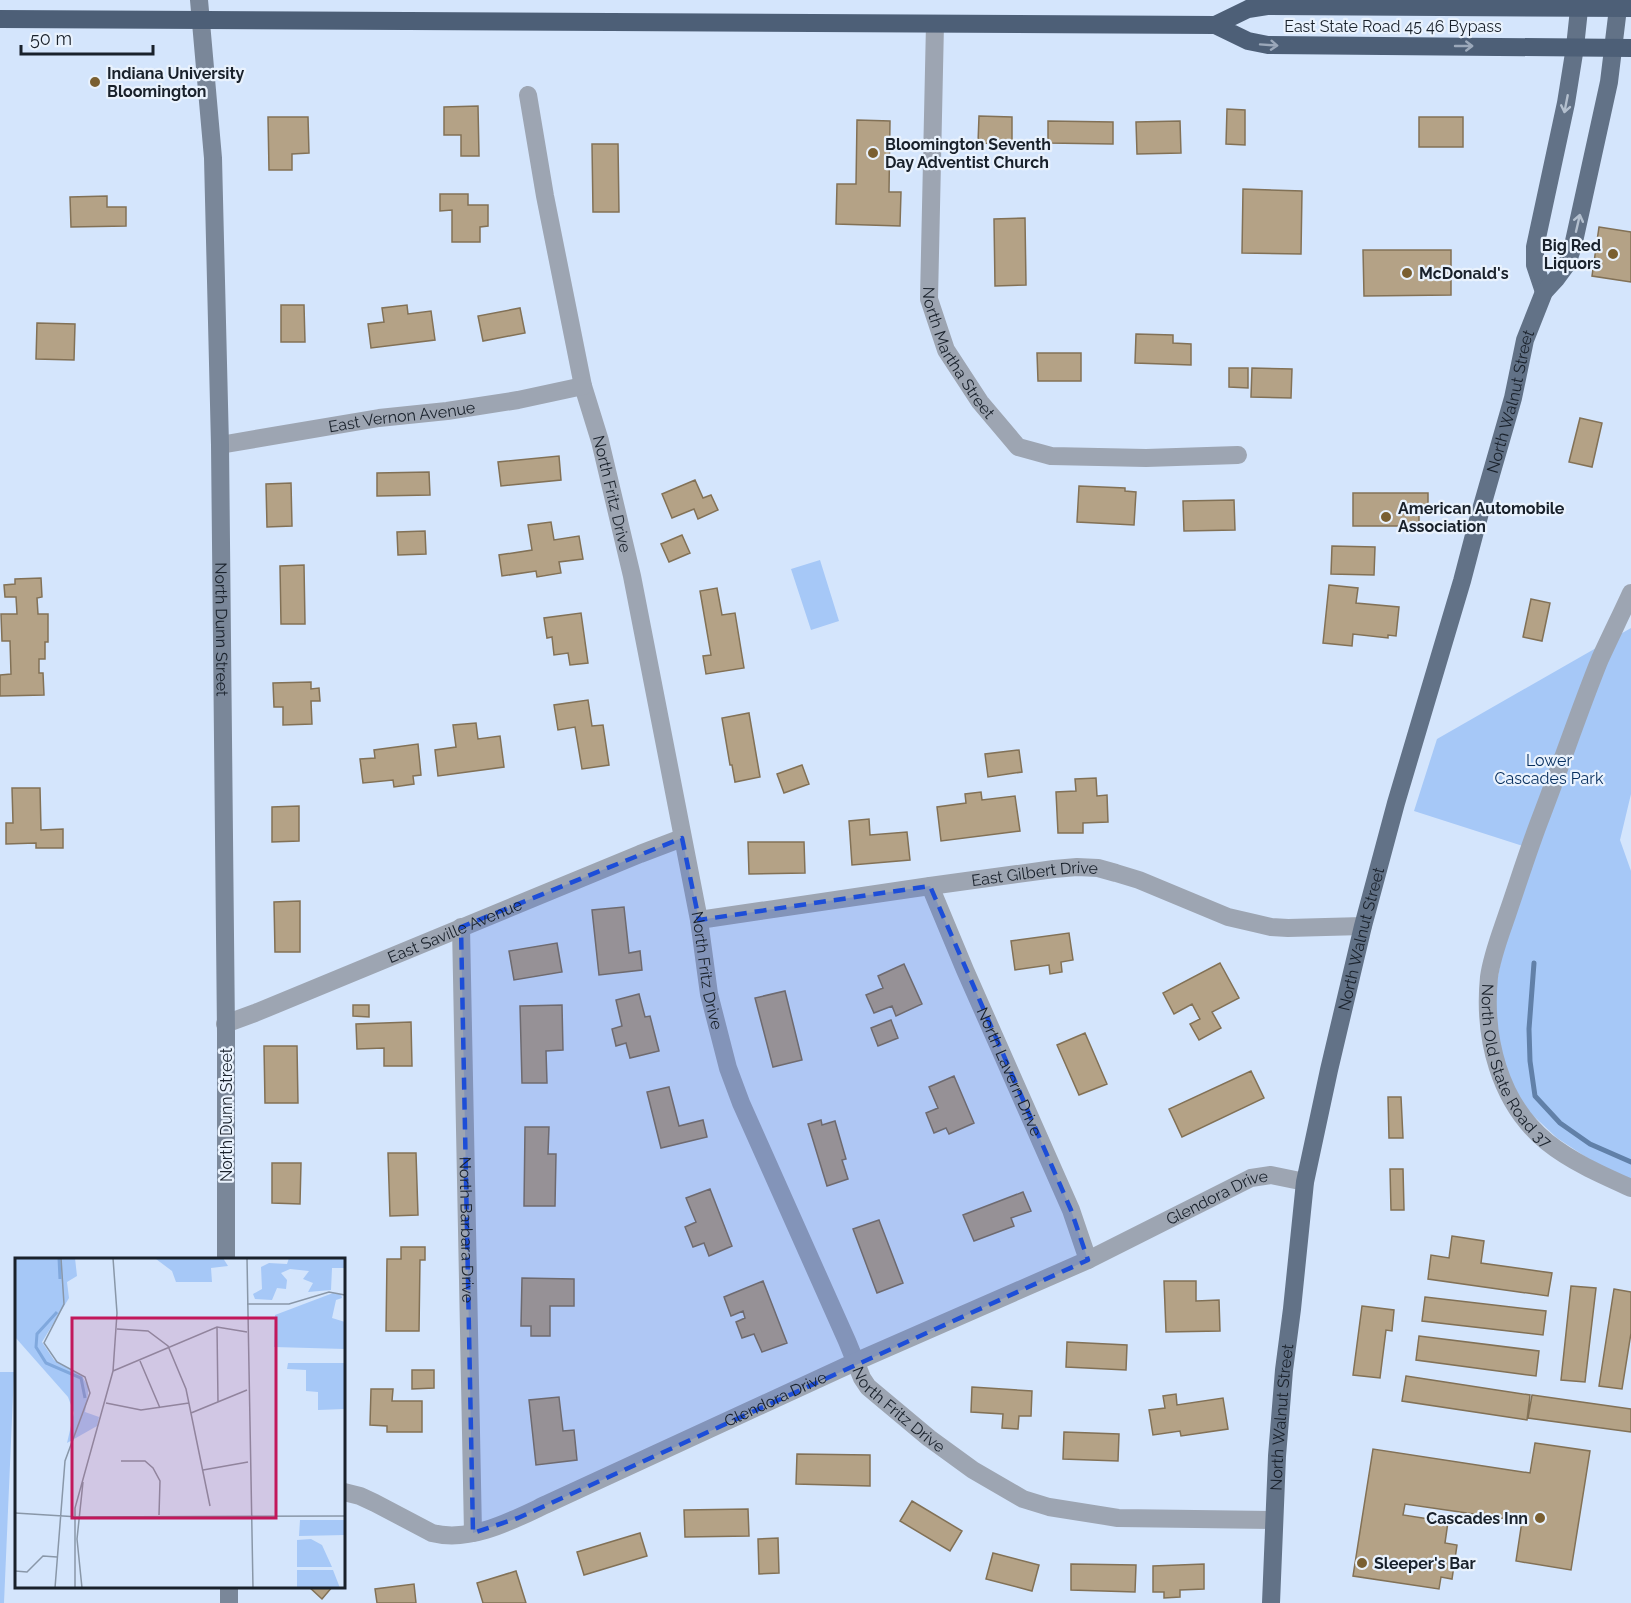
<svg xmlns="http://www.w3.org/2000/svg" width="1631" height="1603" font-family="Raleway,sans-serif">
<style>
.green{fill:#a6c8f7}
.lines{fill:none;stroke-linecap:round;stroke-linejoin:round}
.stream{stroke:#6180a8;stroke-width:5}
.building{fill:#b4a286;stroke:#827156;stroke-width:1.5}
.street{stroke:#9da5b2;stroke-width:18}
.secondary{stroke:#7a8799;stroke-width:18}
.primary{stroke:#627287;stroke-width:18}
.highway{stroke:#4d5f77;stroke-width:18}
.oneway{stroke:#9ba8ba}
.oneway2{stroke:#b3bfce}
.marked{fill:#1d4ed8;fill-opacity:0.2;stroke:#1d4ed8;stroke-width:4.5;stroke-dasharray:12 8;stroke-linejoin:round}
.poi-dot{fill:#7a5f31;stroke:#e9f2fd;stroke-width:2}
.labels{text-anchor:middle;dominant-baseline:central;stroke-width:4.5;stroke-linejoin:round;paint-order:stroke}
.street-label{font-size:16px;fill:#19212b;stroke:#e9f2fd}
.poi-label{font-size:16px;font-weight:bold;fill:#19212b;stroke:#e9f2fd;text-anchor:start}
.park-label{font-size:16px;fill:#062e5e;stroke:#e9f2fd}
.inset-river{fill:none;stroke:#80a8dd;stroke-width:3}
.inset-road{fill:none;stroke:#8997a8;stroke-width:1.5}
.view{fill:#c2185b;fill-opacity:0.15;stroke:#c2185b;stroke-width:3}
.inset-edge{fill:none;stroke:#19212b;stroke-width:3}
</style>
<rect width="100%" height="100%" fill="#d4e5fc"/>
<!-- green -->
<path class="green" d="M820,560L839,621L811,630L791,569Z
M1631,628V794L1620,840L1631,871V1179L1595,1163L1557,1138L1523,1106L1507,1075L1496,1039L1494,999L1501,960L1529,848L1414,811L1437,739Z
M0,1372H14L4,1603H0Z"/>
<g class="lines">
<!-- stream -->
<path class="stream" d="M1534,963L1529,1029L1530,1061L1535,1096L1560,1123L1590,1144L1631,1162"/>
</g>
<!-- building -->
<path class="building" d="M478,106L479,156H461V135H444V107Z
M1227,109L1245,110V145L1226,144Z
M979,116L1012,117V144L978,143Z
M268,117H308L309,153L292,154V170H269Z
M1419,117H1463V147H1419Z
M857,120L890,121L889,192H901L900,226L836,224L837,184H856Z
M1048,121L1113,122V144L1048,143Z
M1180,121L1181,153L1137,154L1136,122Z
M592,144H618L619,212H593Z
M1243,189L1302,191L1301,254L1242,253Z
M440,194H468V205H488V226L480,227V242H452V210L440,211Z
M107,196V207H126V226L71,227L70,197Z
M1025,218L1026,285L995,286L994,219Z
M1599,227L1631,232V282L1592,276Z
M1363,250H1451V295L1364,296Z
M281,305H304L305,342H281Z
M407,305L408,314L431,311L435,340L371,348L368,324L384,322L382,308Z
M520,308L525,333L483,341L478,316Z
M37,323L75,324L74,360L36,359Z
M1136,334L1173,335V343L1191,344V365L1135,363Z
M1037,353H1081V381H1038Z
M1229,368H1248V388L1229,387Z
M1252,368L1292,369L1291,398L1251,397Z
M1580,418L1602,423L1592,467L1569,462Z
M559,456L561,480L501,486L498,462Z
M429,472L430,495L377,496V473Z
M695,480L703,498L711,495L718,510L698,519L694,509L672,518L662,494Z
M291,483L292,526L267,527L266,484Z
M1079,486L1125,488V491L1136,492L1134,525L1077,522Z
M1353,493H1428V507H1419V526H1353Z
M1234,500L1235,530L1184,531L1183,501Z
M551,522L554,540L579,536L583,559L559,562L561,573L537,577L536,571L502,576L499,555L532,550L528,525Z
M425,531L426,554L398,555L397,532Z
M682,535L690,553L669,562L661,544Z
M1332,546L1375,547L1374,575L1331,574Z
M304,565L305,624H281L280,566Z
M41,578L42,597L37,598L38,614H48V642H45V659H39V673H43L44,695L0,696V675L11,674L10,641H2L1,614H17L16,597H5L4,585L15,584V579Z
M1329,585L1358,588L1356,603L1399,607L1396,636L1388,635V638L1353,634L1352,646L1323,643Z
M717,588L722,615L735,613L744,668L706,674L703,656L711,655L700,591Z
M1531,599L1550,603L1542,641L1523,637Z
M581,613L588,663L570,665L568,653L554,655L552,637L547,638L544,618Z
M311,682V689L319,688L320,701H311L312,724L283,725V707H274L273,683Z
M588,700L592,726L603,725L609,765L582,769L575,727L558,730L554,705Z
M749,713L760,777L735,782L732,765H730L722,718Z
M476,723L478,739L500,736L504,767L438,776L435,750L456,747L453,725Z
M418,744L421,775L413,776L414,784L394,787L393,780L363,783L360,759L375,758L374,750Z
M1019,750L1022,772L988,777L985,754Z
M802,765L809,784L784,793L777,774Z
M1096,778L1097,796L1107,795L1108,822L1083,823V833H1058L1056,792L1076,791L1075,779Z
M12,788H40L41,830L63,829V848H36V843L6,844V823H13Z
M981,792L982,800L1015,796L1020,831L941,841L937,807L966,803L965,794Z
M299,806V841L272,842V807Z
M869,819L870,835L907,832L910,860L852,865L849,821Z
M748,842H804L805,873L749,874Z
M300,901V952H275L274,902Z
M624,907L629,953L640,951L642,970L599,975L592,910Z
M1069,933L1073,960L1061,962L1062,972L1050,974L1049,965L1015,970L1011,941Z
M557,943L562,972L514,980L509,951Z
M1220,963L1239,998L1212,1012L1221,1028L1199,1040L1190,1024L1200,1019L1192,1004L1174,1014L1163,993Z
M904,964L922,1004L896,1016L892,1006L874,1013L866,995L883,988L878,976Z
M785,991L802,1060L773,1067L755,998Z
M639,994L645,1017L650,1016L659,1051L630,1058L626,1043L616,1046L612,1029L622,1026L616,1000Z
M353,1005H369V1017L353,1016Z
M562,1005L563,1050L546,1051L547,1083H522L520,1006Z
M891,1020L898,1038L878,1046L871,1028Z
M411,1022L412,1066H384V1048L357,1049L356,1024Z
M1085,1033L1107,1084L1079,1095L1057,1045Z
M264,1046H297L298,1103H265Z
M1251,1071L1264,1098L1182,1137L1169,1109Z
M954,1076L974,1123L949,1134L946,1128L934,1133L926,1113L938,1108L929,1087Z
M669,1087L679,1126L703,1120L707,1137L661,1148L647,1092Z
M1388,1097H1401L1403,1138H1389Z
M821,1120L822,1125L835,1121L846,1159L842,1160L848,1179L827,1186L808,1124Z
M525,1127H549L548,1154H556L555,1206H524Z
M388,1153H416L418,1215L390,1216Z
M272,1163H301L300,1204L272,1203Z
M1390,1169H1403L1404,1210H1391Z
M710,1189L732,1246L709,1256L704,1243L693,1247L685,1227L696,1222L686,1198Z
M1023,1192L1031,1211L1011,1218L1014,1226L974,1241L963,1215Z
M879,1220L903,1283L877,1293L853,1229Z
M1452,1236L1484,1241L1481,1263L1552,1273L1548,1296L1428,1279L1431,1255L1449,1258Z
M401,1247H425V1260H420L419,1331H386L387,1259H401Z
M522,1278L574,1279V1306H550V1336H531V1326H521Z
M763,1281L787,1343L762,1352L754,1334L742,1338L736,1322L745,1318L743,1311L731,1316L724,1297Z
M1164,1281H1196V1301L1219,1300L1220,1331L1166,1332Z
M1571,1286L1596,1288L1585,1382L1561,1380Z
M1614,1289L1631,1292V1333L1622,1389L1599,1386Z
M1425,1297L1546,1311L1543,1335L1422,1321Z
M1362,1306L1394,1310L1392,1331L1386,1330L1380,1378L1353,1375Z
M1419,1336L1539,1351L1536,1376L1416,1360Z
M1067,1342L1127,1345L1126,1370L1066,1367Z
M412,1370H434V1388L412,1389Z
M1406,1376L1530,1395L1527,1420L1402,1401Z
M972,1387L1032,1391L1031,1416H1019L1018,1429L1002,1428L1003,1414L971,1412Z
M371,1389H393L392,1401H422V1432H387V1426L370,1425Z
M1176,1394L1177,1405L1223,1398L1228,1429L1181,1436L1180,1431L1153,1435L1149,1410L1165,1408L1163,1396Z
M1532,1395L1631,1409V1432L1528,1418Z
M559,1397L563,1431L574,1430L577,1460L536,1465L529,1400Z
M1064,1432L1119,1434L1118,1461L1063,1459Z
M1535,1443L1590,1451L1571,1570L1516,1561L1522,1521L1405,1504L1403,1515L1448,1522L1445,1543L1457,1545L1452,1579L1441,1577L1439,1589L1353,1576L1373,1449L1530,1473Z
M797,1454L870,1455V1486L796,1484Z
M912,1501L962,1531L950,1551L900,1521Z
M748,1509L749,1536L685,1537L684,1510Z
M640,1533L647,1556L584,1575L577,1552Z
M778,1538L779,1573L759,1574L758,1539Z
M993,1553L1039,1565L1032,1591L986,1579Z
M1071,1564L1136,1565L1135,1592L1071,1590Z
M1204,1564V1589L1180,1590V1597L1164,1598V1592H1153V1566Z
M516,1571L526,1603H483L477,1583Z
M414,1584L416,1603H377L375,1589Z
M308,1586H333L322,1599Z"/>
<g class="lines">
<!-- street -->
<g class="street">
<path id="s1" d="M935,24L929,299L946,350L980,402L1018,447L1051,456L1146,458L1238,455"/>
<path id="s2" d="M528,95L545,196L583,386L600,441L632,576L699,920L709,994L728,1068L741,1103L847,1341L862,1378L868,1387L929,1438L973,1470L1023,1499L1049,1507L1118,1518L1274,1520"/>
<path id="s3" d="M220,445L379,418L447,411L518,400L583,386"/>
<path id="s4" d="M1631,593C1621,615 1610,637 1600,659C1579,711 1561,765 1541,817C1529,848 1519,880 1508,912C1501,933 1492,955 1489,977C1483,1037 1499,1103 1547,1142C1572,1162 1602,1175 1631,1188"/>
<path id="s5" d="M930,886L965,970L1071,1210L1088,1260"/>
<path id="s6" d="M699,920L930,886L1054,869L1077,867L1098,868L1116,873L1139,880L1228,917L1254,923L1271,927L1288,928L1363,926"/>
<path id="s7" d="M461,927L473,1533"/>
<path id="s8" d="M225,1024L255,1013L640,854L682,838"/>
<path id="s9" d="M344,1492L360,1496L375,1503L432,1533C471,1543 513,1520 547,1504L855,1362L1088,1260L1251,1178L1271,1175L1305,1182"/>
</g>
<!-- secondary -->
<g class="secondary">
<path id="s10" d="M199,0L213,158L220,445L226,1033V1260"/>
<path d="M229,1586V1603"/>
</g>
<!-- primary -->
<g class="primary">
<path d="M1544,292L1535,265V247L1566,103L1575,47L1580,0"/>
<path id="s11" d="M1271,1603L1277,1456L1284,1370L1292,1309L1305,1182L1329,1070L1363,926L1396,803L1462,581L1478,520L1513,398L1525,340L1544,292L1556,279L1567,264L1573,246L1609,82L1619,0"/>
</g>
<!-- highway -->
<path class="highway" d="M0,19L1215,25L1248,9L1267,6L1631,8
M1215,25L1248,41L1268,45L1631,48"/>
</g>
<!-- one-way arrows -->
<defs><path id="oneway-shaft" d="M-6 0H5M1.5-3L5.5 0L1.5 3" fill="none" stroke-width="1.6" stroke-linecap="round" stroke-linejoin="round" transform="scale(1.5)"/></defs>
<g class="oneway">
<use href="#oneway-shaft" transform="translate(1269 45) rotate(4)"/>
<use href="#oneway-shaft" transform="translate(1464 46)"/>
</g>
<g class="oneway2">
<use href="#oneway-shaft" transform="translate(1566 104) rotate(101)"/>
<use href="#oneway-shaft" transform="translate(1578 223) rotate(-77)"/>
</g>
<!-- marked area -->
<path class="marked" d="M682,838L699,920L930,886L1071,1210L1088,1260L518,1518L473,1533L461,927Z"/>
<!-- markers -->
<g class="poi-dot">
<circle cx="95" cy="82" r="6"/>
<circle cx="873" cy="153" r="6"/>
<circle cx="1613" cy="254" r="6"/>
<circle cx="1407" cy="273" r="6"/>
<circle cx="1386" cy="517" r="6"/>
<circle cx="1540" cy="1518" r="6"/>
<circle cx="1362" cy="1563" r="6"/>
</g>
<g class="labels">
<!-- street labels -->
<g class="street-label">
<text x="1393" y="26">East State Road 45 46 Bypass</text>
<text stroke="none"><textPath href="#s1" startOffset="336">North Martha Street</textPath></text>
<text stroke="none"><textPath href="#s11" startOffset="1230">North Walnut Street</textPath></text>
<text stroke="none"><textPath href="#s3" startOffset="184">East Vernon Avenue</textPath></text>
<text stroke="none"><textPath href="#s2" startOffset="408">North Fritz Drive</textPath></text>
<text stroke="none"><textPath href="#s10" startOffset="630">North Dunn Street</textPath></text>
<text stroke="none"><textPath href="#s6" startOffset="339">East Gilbert Drive</textPath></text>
<text stroke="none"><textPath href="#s8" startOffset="248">East Saville Avenue</textPath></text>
<text stroke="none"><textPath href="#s11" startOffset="672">North Walnut Street</textPath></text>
<text stroke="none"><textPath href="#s2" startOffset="894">North Fritz Drive</textPath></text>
<text stroke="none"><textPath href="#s4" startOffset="506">North Old State Road 37</textPath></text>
<text stroke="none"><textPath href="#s5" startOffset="202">North Lavern Drive</textPath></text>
<text transform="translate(226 1115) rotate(-90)">North Dunn Street</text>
<text stroke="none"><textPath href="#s9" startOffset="956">Glendora Drive</textPath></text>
<text stroke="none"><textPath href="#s7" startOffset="303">North Barbara Drive</textPath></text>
<text stroke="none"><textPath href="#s9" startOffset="470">Glendora Drive</textPath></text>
<text stroke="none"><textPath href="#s2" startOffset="1380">North Fritz Drive</textPath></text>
<text stroke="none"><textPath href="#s11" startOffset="186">North Walnut Street</textPath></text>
</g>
<!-- poi labels -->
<g class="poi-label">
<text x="107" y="73">Indiana University<tspan x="107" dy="18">Bloomington</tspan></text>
<text x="885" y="144">Bloomington Seventh<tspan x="885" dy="18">Day Adventist Church</tspan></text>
<text x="1601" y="245" text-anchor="end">Big Red<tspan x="1601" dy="18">Liquors</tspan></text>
<text x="1419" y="273">McDonald's</text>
<text x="1398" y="508">American Automobile<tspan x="1398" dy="18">Association</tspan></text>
<text x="1528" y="1518" text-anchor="end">Cascades Inn</text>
<text x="1374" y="1563">Sleeper's Bar</text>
</g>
<!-- park labels -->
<g class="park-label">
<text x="1549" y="760">Lower<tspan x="1549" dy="18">Cascades Park</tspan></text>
</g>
</g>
<!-- overview -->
<g transform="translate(15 1258)">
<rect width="330" height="330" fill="#d4e5fc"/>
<path d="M0,0H60L62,18L52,24L54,40L27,84L39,102L67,118L74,130L70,154L84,159L82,168L52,185L59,155L53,139L0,79ZM208,0L213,8L196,10L197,24H161L157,13L141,1ZM274,0H330V10H317L316,32L293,34L298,25L288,21L294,13L275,11L266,15L272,22L271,31L262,30L257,42L240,41L238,36L247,31L246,9L254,5L272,6ZM318,35L326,36L327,40L321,42L317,60L330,64V91L259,89L260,57ZM273,105H330V151L303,152V134L291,133V112L272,111ZM285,262H330V277L284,278ZM296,281L307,287L317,309H282V282ZM282,312H318L325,330H282Z" fill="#a6c8f7"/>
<path class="inset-river" d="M44,0L45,21M42,54L22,76L21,89L31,105L66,120L70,140"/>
<path class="inset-road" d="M232,0L238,330M232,46H274L314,34L330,37M202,69L203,144M102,71L133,73L153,88L171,131L195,248M125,103L145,150M98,113L202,69L232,74M91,145L126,152L174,145M176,155L232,132M106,203H130L138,210L145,223L144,257M188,212L233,204M0,255L64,259L330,258M0,313L12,314L28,298L42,299M40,330L50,203L75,135L70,119L42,104L29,85L49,46L46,0M60,330V250L98,113L102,55L98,0M67,330L62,281L68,224"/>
<path class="view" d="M57,60H261V260H57Z"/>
<rect width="330" height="330" class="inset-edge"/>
</g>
<!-- scale -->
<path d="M21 45v9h132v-9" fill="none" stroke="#19212b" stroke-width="3"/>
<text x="30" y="45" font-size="18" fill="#19212b" stroke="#e9f2fd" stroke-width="4.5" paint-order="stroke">50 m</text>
</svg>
